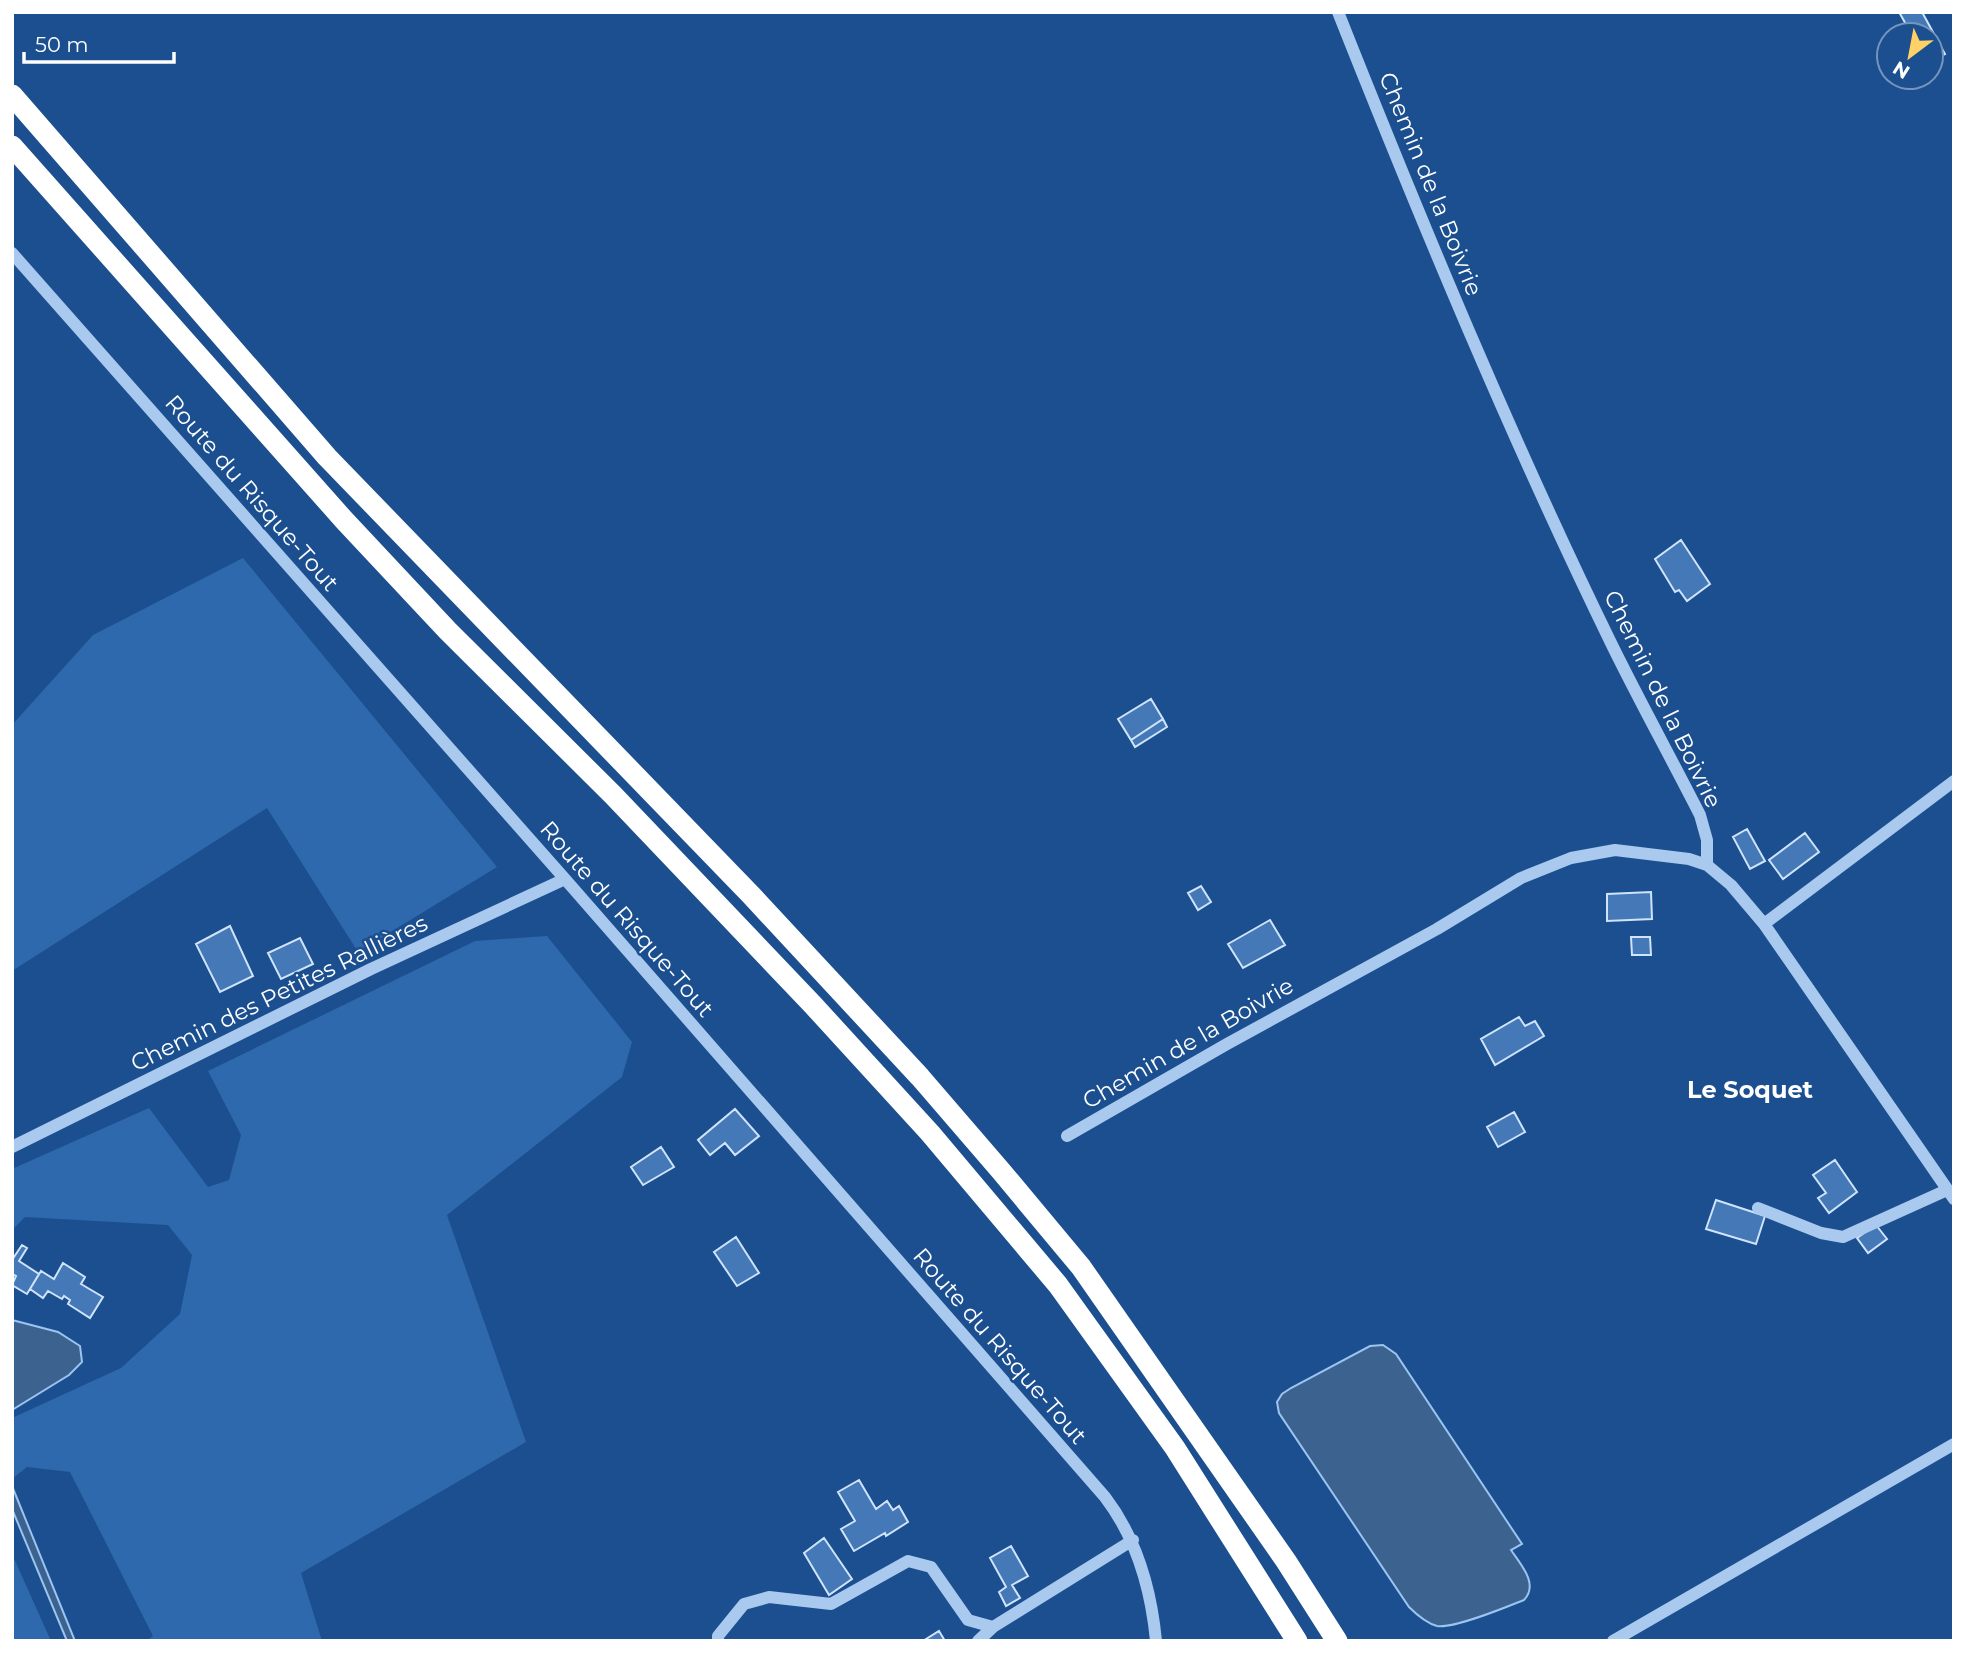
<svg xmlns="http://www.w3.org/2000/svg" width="1966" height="1653" font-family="Montserrat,sans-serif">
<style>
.green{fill:#2e69ad}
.water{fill:#3c6290;stroke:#9cc4f0;stroke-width:2}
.building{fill:#4478b7;stroke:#cfe3fa;stroke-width:2}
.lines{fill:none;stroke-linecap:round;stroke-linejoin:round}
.minor{stroke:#a9c9ee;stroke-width:12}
.highway{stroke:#fff;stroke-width:21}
.labels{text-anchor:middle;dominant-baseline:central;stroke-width:5;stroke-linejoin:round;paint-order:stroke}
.street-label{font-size:23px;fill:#fff;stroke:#1b4f8f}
.neighbourhood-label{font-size:24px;font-weight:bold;fill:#fff;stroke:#1b4f8f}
</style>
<rect width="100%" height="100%" fill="#1b4f8f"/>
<!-- green -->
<path class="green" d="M243,558L497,867L358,952L267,808L12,971V725L93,635Z
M547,936L632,1042L622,1077L447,1215L526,1442L301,1573L322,1641H146L153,1636L70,1472L27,1467L12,1479V1418L121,1368L180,1314L192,1255L168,1225L25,1217L12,1230V1169L149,1108L208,1187L229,1180L241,1135L208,1071L475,941Z
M12,1554L51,1641H12Z"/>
<!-- water -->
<path class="water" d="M12,1320L58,1332L80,1346L82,1362L69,1375L12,1410Z
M1383,1345L1396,1354L1522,1544L1511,1550C1521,1565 1539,1584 1524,1600C1506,1607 1454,1629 1437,1626C1426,1623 1417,1615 1409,1607L1279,1413L1277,1402L1282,1394L1291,1388L1370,1346Z
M12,1486L75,1641H67L12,1509Z"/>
<!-- building -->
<path class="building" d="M1899,12H1922L1945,54L1931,61V35H1912Z
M1681,540L1710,584L1687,601L1679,590L1675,592L1655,559Z
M1151,699L1163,719L1131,740L1118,719Z
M1163,719L1167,727L1135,747L1131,740Z
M1747,829L1765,861L1750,869L1733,837Z
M1805,833L1819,852L1783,879L1769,860Z
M1201,886L1211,902L1198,910L1188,893Z
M1651,892L1652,919L1607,921V894Z
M1270,920L1285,945L1243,968L1228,944Z
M230,926L253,976L220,992L196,944Z
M1631,937H1650L1651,955H1632Z
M300,938L313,964L281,979L268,953Z
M1519,1017L1525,1026L1535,1021L1544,1036L1495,1065L1481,1039Z
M735,1109L759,1136L735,1155L725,1143L710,1155L698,1140Z
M1514,1112L1525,1132L1498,1147L1487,1127Z
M661,1147L674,1167L643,1185L631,1167Z
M1835,1160L1857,1192L1829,1213L1818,1198L1826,1193L1813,1175Z
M1716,1200L1765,1216L1756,1244L1706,1229Z
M1876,1225L1887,1239L1868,1253L1857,1238Z
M736,1237L759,1273L737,1286L714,1252Z
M22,1245L27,1248L19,1261L39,1274L27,1294L12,1285L16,1276L12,1274V1260Z
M63,1263L85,1277L81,1284L103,1297L90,1318L68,1304L70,1300L64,1296L62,1299L48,1291L43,1298L30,1289L41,1271L54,1279Z
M859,1480L876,1509L887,1501L893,1510L899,1506L908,1522L886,1536L885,1533L854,1551L841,1529L855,1521L838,1492Z
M824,1538L852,1579L829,1595L804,1553Z
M1011,1546L1028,1576L1012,1585L1020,1598L1006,1606L999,1592L1006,1587L990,1558Z
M939,1631L945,1641H923Z"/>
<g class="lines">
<!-- minor -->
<path class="minor" d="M1338,12C1423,226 1511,438 1612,645C1640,702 1671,758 1700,815L1707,840V865
M12,253L565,879L1105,1497C1137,1539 1151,1588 1156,1641
M1764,924L1954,781
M1067,1136L1227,1044L1437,929L1521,878L1571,858L1615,850L1689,859L1707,865L1731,885L1764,924L1954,1199
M12,1147L371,969L565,879
M1758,1208L1821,1233L1843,1237L1947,1190
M718,1641V1636L744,1604L769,1597L831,1604L908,1561L931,1567L968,1620L993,1627L1133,1540
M978,1641L993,1627
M1613,1641L1954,1444"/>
<!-- highway -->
<path class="highway" d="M12,95L327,457L751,895L920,1077L1001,1171L1081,1267L1286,1561L1337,1641
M12,146L344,520L448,631L613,795L813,1005L930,1133L1058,1285L1175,1448L1297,1641"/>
</g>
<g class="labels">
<!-- street labels -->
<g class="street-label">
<text transform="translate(1431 184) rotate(68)">Chemin de la Boivrie</text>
<text transform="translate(252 493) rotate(49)">Route du Risque-Tout</text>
<text transform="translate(1663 699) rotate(64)">Chemin de la Boivrie</text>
<text transform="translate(627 919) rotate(49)">Route du Risque-Tout</text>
<text transform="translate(279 993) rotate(-26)">Chemin des Petites Rallières</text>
<text transform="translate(1188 1043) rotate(-30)">Chemin de la Boivrie</text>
<text transform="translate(1000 1346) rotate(49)">Route du Risque-Tout</text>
</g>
<!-- neighbourhood labels -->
<g class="neighbourhood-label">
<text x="1750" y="1089">Le Soquet</text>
</g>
</g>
<!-- border -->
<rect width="1966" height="1653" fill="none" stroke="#ffffff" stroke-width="28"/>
<!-- north arrow -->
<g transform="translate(1910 56) rotate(212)"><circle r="33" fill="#1b4f8f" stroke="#7695bc" stroke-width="2"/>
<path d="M0-5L12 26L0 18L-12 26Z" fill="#ffd166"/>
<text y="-10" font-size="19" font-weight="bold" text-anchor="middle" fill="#ffffff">N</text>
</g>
<!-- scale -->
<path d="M24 52v10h150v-10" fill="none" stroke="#ffffff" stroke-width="3.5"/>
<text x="35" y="52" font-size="21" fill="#ffffff" stroke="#1b4f8f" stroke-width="5" paint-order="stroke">50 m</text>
</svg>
